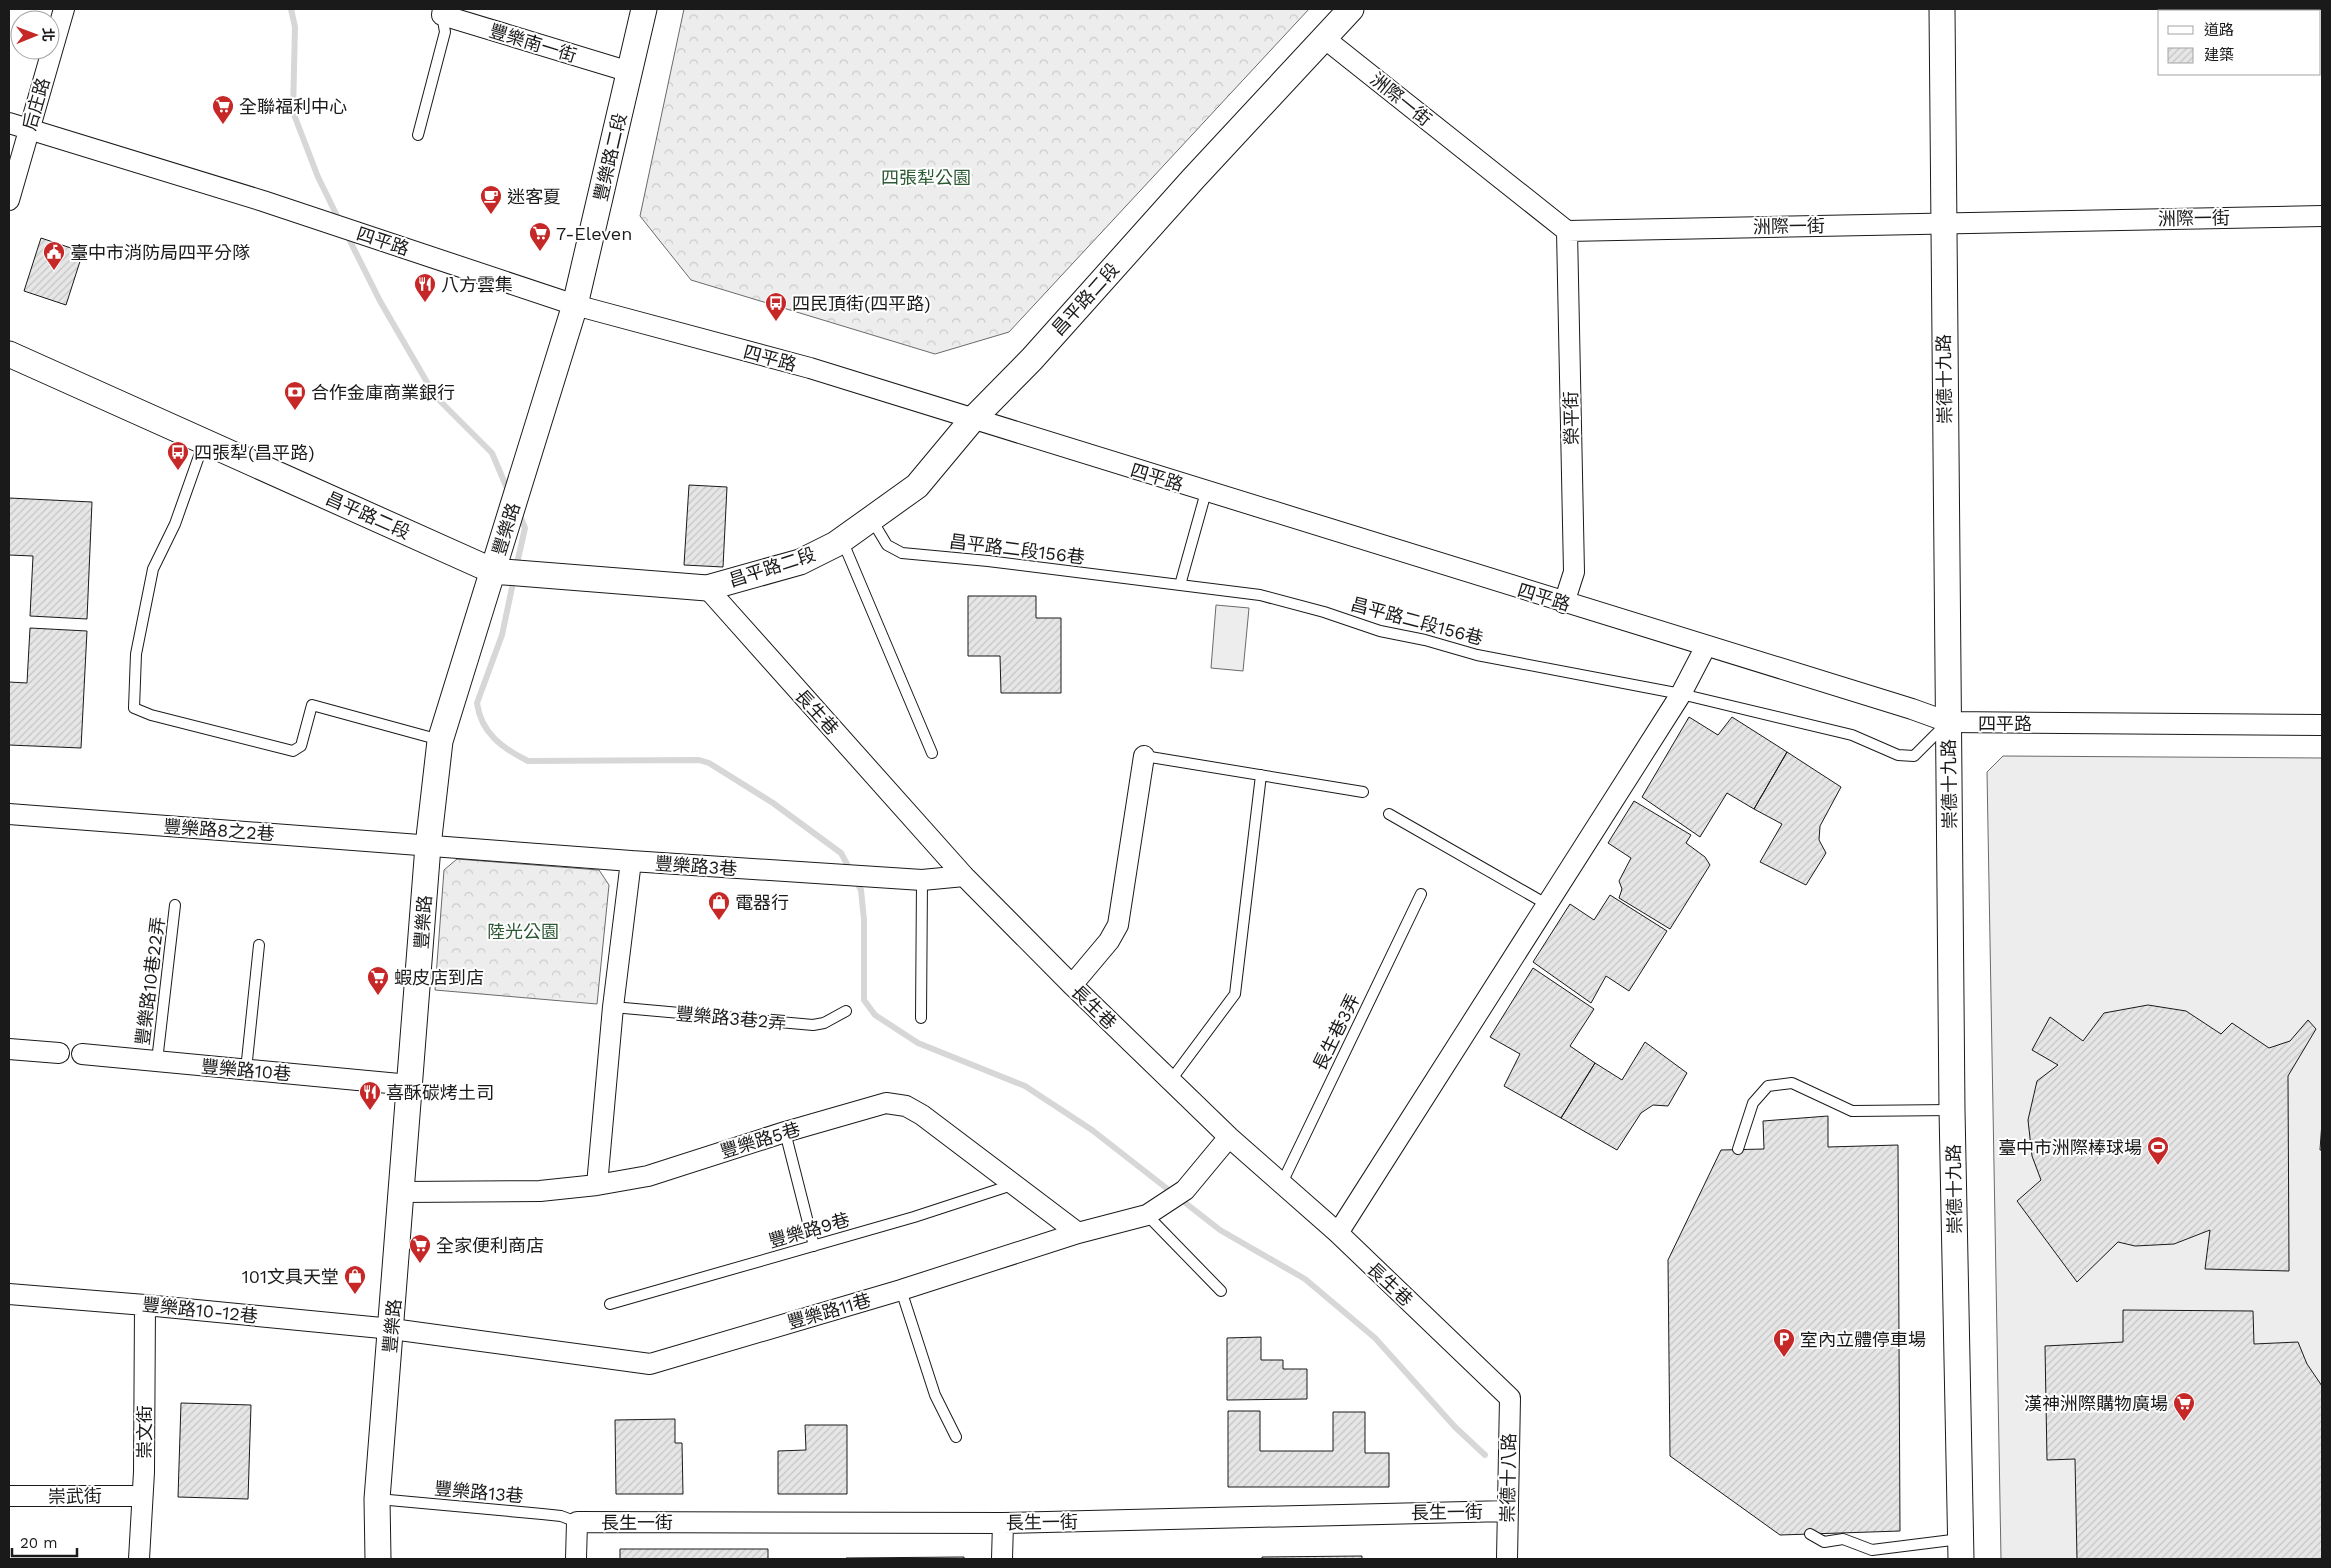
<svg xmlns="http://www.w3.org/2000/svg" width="2331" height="1568" font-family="'Work Sans','Noto Sans TC',sans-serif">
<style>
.built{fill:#ededed;stroke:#6a6a6a}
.forest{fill:url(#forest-crowns);stroke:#6a6a6a}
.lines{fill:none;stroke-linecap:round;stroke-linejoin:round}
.stream{stroke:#d7d7d7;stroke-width:6}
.building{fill:url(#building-hatch);stroke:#1a1a1a}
.service-casing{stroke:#1a1a1a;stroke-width:12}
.minor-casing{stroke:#1a1a1a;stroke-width:22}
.tertiary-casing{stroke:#1a1a1a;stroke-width:27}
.service{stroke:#fff;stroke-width:10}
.minor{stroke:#fff;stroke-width:20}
.tertiary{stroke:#fff;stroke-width:25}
.labels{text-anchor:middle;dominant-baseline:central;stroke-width:4;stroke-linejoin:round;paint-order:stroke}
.street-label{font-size:18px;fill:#1a1a1a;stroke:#fff}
.poi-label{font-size:18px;fill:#1a1a1a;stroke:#fff;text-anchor:start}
.park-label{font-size:18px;fill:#2b5a34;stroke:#fff}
</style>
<defs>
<pattern id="forest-crowns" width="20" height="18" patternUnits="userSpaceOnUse" patternTransform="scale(1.25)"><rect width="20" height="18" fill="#ededed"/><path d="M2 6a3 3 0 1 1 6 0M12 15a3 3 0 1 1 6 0" fill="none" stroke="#cbcbcb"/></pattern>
<pattern id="building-hatch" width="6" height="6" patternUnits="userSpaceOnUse" patternTransform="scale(1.25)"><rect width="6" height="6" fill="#e6e6e6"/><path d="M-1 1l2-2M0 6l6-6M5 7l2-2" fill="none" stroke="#c5c5c5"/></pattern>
</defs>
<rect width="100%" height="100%" fill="#fff"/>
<!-- built -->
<path class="built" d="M1216,605L1249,608L1243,671L1211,668Z
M2003,756L2322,758V1559H2001L1987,772Z"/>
<!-- forest -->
<path class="forest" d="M684,9H1309L1009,332L935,354L691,280L640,216Z
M457,859L599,870L609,885L597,1004L435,990L444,870Z"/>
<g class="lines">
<!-- stream -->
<path class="stream" d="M291,9L295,27L293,112L318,177L340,222
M346,233L380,301L435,396L492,453L509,493
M516,568L525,528L519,513
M514,578L502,635L477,703C481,733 502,748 528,761L699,760L709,763L773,803L841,853L861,890L864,920V1000L875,1015L918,1043L1025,1086L1092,1130L1220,1230L1305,1279L1375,1338L1455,1427L1485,1455"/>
</g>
<!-- building -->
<path class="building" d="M41,238L83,252L66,305L24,291Z
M689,485L727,487L723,567L684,565Z
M9,498L92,502L87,619L30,616L33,556L9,555Z
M968,596H1036V618H1061V693H1001L1000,656H968Z
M30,628L87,631L81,748L9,745V682L27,683Z
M1689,717L1718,735L1732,717L1787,752L1754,809L1727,793L1700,837L1642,797Z
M1787,752L1841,787L1820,826L1819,840L1826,853L1806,885L1760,862L1782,824L1754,809Z
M1634,801L1691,835L1686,843L1705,857L1710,865L1670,929L1619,898L1622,889L1619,881L1631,858L1608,843Z
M1610,895L1667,931L1629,991L1606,976L1591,1003L1533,962L1570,904L1594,920Z
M1533,968L1594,1009L1570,1046L1595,1063L1561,1118L1504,1086L1520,1054L1490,1037Z
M2148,1005L2186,1011L2221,1034L2232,1023L2269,1048L2290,1041L2308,1020L2316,1029L2288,1076L2289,1271L2205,1269L2210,1230L2174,1244L2135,1246L2118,1242L2077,1282L2017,1201L2041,1180L2032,1156L2028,1120L2037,1081L2058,1065L2032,1050L2050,1017L2083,1041L2104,1013Z
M1645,1042L1687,1073L1668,1106L1653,1105L1641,1113L1617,1150L1561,1118L1595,1063L1622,1080Z
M1828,1116V1147L1898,1145L1900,1531L1780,1535L1670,1456L1668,1260L1721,1150L1764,1149L1763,1121Z
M2322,1122V1150H2320Z
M2123,1310L2253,1311L2254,1344L2298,1342L2307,1364L2322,1386V1559H2077L2075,1459L2047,1460L2045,1346L2123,1342Z
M1261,1337V1360H1283V1369H1307V1399L1227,1400V1338Z
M181,1403L251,1405L248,1499L178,1497Z
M1228,1411H1260V1451H1333V1412H1365V1453H1389V1487H1228Z
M675,1419V1443H682L683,1494H616L615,1420Z
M805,1425H847V1494H778V1451L806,1450Z
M620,1549H768V1559H620Z
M1362,1556V1559H1262V1557Z
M964,1557V1559H846V1558Z"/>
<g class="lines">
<!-- service casing -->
<g class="service-casing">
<path id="service" d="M418,135L445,32L442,15
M204,442L175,524L153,569L136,654L134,708L151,715L293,751L301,746L312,705L440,740
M872,520L887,545L902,553L988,561L1260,595L1324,612L1380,631L1425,640L1477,655L1681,694L1852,735L1898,755L1914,756L1944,726
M842,540L932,753
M1180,585L1206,492
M1144,756L1363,792
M1389,814L1548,905
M613,1007L813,1025L824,1023L846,1011
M921,1018L922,880
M157,1061L175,905
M246,1070L259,945
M1171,1080L1235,994L1261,775
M785,1132L814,1246
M1738,1149L1753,1103L1768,1086L1792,1083L1852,1111L1952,1110
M1282,1183L1421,894
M1147,1215L1221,1291
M901,1290L935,1395L956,1437
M610,1304L914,1217L1015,1184
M378,1499L542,1514L561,1516L577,1522
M1810,1534L1824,1542L1843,1539L1872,1550L1960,1539"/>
</g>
<!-- minor casing -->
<g class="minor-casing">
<path id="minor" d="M443,9L442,15L630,72
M1324,38L1567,231L2322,216
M9,123L263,201L575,305L810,368L1912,709L1948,722L2322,725
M9,200L64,9
M707,588L964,876L1072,985L1229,1137L1338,1233L1510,1398L1507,1559
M1564,603L1574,572L1567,231
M9,814L631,861L922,880L964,876
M1072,985L1109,941L1118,925L1144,756
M9,1049L59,1053
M82,1054L410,1085
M597,1185L613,1007L631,861
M402,1192L540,1191L597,1185L648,1176L785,1132L886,1103L906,1106L922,1115L1078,1233
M1338,1233L1681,694L1706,646
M9,1294L145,1305L392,1329L650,1364L901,1290L1078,1233L1147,1215L1185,1190L1229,1137
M9,1496H141
M139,1559L144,1472L145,1305
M576,1559L577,1522L1003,1523L1508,1511
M1002,1559L1003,1523"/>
</g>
<!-- tertiary casing -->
<g class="tertiary-casing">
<path id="tertiary" d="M1942,9L1952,1110L1961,1559
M9,354L493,571L707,588L800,562L836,544L917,486L972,420L1032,359L1193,179L1351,9
M378,1559L377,1499L428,846L440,741L575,305L644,9"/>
</g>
<!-- service -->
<use href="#service" class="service"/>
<!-- minor -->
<use href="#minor" class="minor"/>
<!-- tertiary -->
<use href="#tertiary" class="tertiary"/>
</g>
<!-- icons -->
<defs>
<g id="supermarket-pin" transform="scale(1.125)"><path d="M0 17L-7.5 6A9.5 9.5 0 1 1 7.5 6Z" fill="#c62828" stroke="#fff"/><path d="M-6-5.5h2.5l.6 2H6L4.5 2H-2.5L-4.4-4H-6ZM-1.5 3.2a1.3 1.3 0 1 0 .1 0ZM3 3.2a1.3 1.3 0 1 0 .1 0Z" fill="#fff"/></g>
<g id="cafe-pin" transform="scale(1.125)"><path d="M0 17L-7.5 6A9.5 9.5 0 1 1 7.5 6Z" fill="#c62828" stroke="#fff"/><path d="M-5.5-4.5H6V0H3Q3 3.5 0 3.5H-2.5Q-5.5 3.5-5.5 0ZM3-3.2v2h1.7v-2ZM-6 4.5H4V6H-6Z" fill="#fff"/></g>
<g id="civic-pin" transform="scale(1.125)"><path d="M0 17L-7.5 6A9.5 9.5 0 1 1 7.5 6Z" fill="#c62828" stroke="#fff"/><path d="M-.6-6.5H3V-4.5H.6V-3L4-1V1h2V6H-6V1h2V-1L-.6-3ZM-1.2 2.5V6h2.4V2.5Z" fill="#fff"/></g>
<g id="restaurant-pin" transform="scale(1.125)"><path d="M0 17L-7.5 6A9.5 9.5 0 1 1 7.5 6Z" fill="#c62828" stroke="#fff"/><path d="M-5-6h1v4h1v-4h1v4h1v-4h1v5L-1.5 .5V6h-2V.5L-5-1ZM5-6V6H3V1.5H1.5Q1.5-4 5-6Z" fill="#fff"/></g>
<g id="bus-pin" transform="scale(1.125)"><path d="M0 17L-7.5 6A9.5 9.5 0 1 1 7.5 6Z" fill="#c62828" stroke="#fff"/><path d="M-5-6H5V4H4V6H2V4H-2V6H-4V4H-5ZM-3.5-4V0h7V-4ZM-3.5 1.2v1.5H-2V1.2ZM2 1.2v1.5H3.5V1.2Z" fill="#fff"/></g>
<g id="bank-pin" transform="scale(1.125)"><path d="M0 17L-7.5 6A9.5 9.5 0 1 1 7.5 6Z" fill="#c62828" stroke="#fff"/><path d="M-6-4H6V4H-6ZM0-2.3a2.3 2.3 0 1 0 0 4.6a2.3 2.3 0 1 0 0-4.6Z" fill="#fff"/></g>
<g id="shop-pin" transform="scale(1.125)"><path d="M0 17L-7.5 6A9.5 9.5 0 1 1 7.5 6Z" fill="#c62828" stroke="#fff"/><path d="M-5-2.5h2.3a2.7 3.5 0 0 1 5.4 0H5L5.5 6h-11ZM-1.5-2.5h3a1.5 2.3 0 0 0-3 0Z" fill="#fff"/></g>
<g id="stadium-pin" transform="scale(1.125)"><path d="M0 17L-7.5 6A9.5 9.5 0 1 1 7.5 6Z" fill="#c62828" stroke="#fff"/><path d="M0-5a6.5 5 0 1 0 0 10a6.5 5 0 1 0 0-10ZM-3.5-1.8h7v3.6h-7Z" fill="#fff"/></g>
<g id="parking-pin" transform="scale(1.125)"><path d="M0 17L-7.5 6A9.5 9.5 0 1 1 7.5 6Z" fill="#c62828" stroke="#fff"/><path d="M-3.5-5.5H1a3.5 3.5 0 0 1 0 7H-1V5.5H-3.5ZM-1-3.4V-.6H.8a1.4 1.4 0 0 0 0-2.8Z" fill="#fff"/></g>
</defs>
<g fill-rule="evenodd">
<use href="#supermarket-pin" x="223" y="106"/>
<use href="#cafe-pin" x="491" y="196"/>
<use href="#supermarket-pin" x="540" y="233"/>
<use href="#civic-pin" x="54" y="252"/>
<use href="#restaurant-pin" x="425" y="284"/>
<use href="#bus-pin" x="776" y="303"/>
<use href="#bank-pin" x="295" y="392"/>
<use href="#bus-pin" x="178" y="452"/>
<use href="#shop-pin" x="719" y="902"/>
<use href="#supermarket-pin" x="378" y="977"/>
<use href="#restaurant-pin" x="370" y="1092"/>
<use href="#stadium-pin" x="2158" y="1147"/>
<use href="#supermarket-pin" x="420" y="1245"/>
<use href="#shop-pin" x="355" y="1276"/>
<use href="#parking-pin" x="1784" y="1339"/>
<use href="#supermarket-pin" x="2184" y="1403"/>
</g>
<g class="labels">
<!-- street labels -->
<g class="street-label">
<text transform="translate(533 43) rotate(17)">豐樂南一街</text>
<text transform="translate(1401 99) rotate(39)">洲際一街</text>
<text transform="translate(36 104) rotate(-74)">后庄路</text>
<text transform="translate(610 157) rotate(-77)">豐樂路二段</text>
<text transform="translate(2194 218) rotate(-1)">洲際一街</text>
<text transform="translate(1789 226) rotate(-1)">洲際一街</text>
<text transform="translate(383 241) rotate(18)">四平路</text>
<text transform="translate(1085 299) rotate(-48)">昌平路二段</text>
<text transform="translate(770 358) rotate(15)">四平路</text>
<text transform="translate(1944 379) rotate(-91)">崇德十九路</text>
<text transform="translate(1571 418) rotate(-91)">榮平街</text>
<text transform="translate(1157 477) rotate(17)">四平路</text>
<text transform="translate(368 515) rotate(24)">昌平路二段</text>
<text transform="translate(506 529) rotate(-73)">豐樂路</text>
<text transform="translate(1017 549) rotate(7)">昌平路二段156巷</text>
<text transform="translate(772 567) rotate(-18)">昌平路二段</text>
<text transform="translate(1544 597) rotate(17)">四平路</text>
<text transform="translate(1417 621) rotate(15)">昌平路二段156巷</text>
<text transform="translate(817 712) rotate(48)">長生巷</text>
<text x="2005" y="723">四平路</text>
<text transform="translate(1949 784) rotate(-91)">崇德十九路</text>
<text transform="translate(219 830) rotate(4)">豐樂路8之2巷</text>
<text transform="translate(696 866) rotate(4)">豐樂路3巷</text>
<text transform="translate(423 922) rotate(-86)">豐樂路</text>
<text transform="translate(150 981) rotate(-83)">豐樂路10巷22弄</text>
<text transform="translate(1094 1007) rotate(44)">長生巷</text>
<text transform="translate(731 1018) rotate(5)">豐樂路3巷2弄</text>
<text transform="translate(1336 1032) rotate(-64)">長生巷3弄</text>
<text transform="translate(246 1070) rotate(5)">豐樂路10巷</text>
<text transform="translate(760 1140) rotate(-17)">豐樂路5巷</text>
<text transform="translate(1954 1189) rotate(-91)">崇德十九路</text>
<text transform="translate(809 1230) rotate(-16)">豐樂路9巷</text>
<text transform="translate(1390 1284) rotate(43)">長生巷</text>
<text transform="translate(200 1310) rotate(6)">豐樂路10-12巷</text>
<text transform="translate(829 1311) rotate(-16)">豐樂路11巷</text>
<text transform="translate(392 1326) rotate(-85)">豐樂路</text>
<text transform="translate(144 1432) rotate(-90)">崇文街</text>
<text transform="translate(1508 1478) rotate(-89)">崇德十八路</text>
<text transform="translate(479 1492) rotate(5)">豐樂路13巷</text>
<text transform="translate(75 1496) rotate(-1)">崇武街</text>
<text transform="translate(1447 1512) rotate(-1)">長生一街</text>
<text x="637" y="1522">長生一街</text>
<text transform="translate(1042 1522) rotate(-1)">長生一街</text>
</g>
<!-- poi labels -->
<g class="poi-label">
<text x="239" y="106">全聯福利中心</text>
<text x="507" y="196">迷客夏</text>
<text x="556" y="233">7-Eleven</text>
<text x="70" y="252">臺中市消防局四平分隊</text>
<text x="441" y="284">八方雲集</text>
<text x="792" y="303">四民頂街(四平路)</text>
<text x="311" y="392">合作金庫商業銀行</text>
<text x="194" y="452">四張犁(昌平路)</text>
<text x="735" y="902">電器行</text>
<text x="394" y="977">蝦皮店到店</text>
<text x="386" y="1092">喜酥碳烤土司</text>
<text x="2142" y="1147" text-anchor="end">臺中市洲際棒球場</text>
<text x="436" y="1245">全家便利商店</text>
<text x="339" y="1276" text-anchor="end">101文具天堂</text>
<text x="1800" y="1339">室內立體停車場</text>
<text x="2168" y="1403" text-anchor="end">漢神洲際購物廣場</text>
</g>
<!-- park labels -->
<g class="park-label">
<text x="926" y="177">四張犁公園</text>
<text x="523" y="931">陸光公園</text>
</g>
</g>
<!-- border -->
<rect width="2331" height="1568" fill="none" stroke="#1a1a1a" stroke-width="20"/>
<!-- legend -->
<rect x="2158" y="10" width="162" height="65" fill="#ffffff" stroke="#a3a3a3"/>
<rect x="2168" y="26" width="25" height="8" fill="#ffffff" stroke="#a3a3a3"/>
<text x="2204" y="35" font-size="15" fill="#1a1a1a">道路</text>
<rect x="2168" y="48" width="25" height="15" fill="url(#building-hatch)" stroke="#a3a3a3"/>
<text x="2204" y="60" font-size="15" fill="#1a1a1a">建築</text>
<!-- north arrow -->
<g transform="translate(35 35) rotate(89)"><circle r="24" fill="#ffffff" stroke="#a3a3a3"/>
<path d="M0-4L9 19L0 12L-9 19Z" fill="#c62828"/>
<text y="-8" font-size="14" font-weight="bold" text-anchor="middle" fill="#1a1a1a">北</text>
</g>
<!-- scale -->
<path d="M12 1548v8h65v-8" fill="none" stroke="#1a1a1a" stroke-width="2.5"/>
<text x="20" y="1548" font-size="15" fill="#1a1a1a" stroke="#ffffff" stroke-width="4" paint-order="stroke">20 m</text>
</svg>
